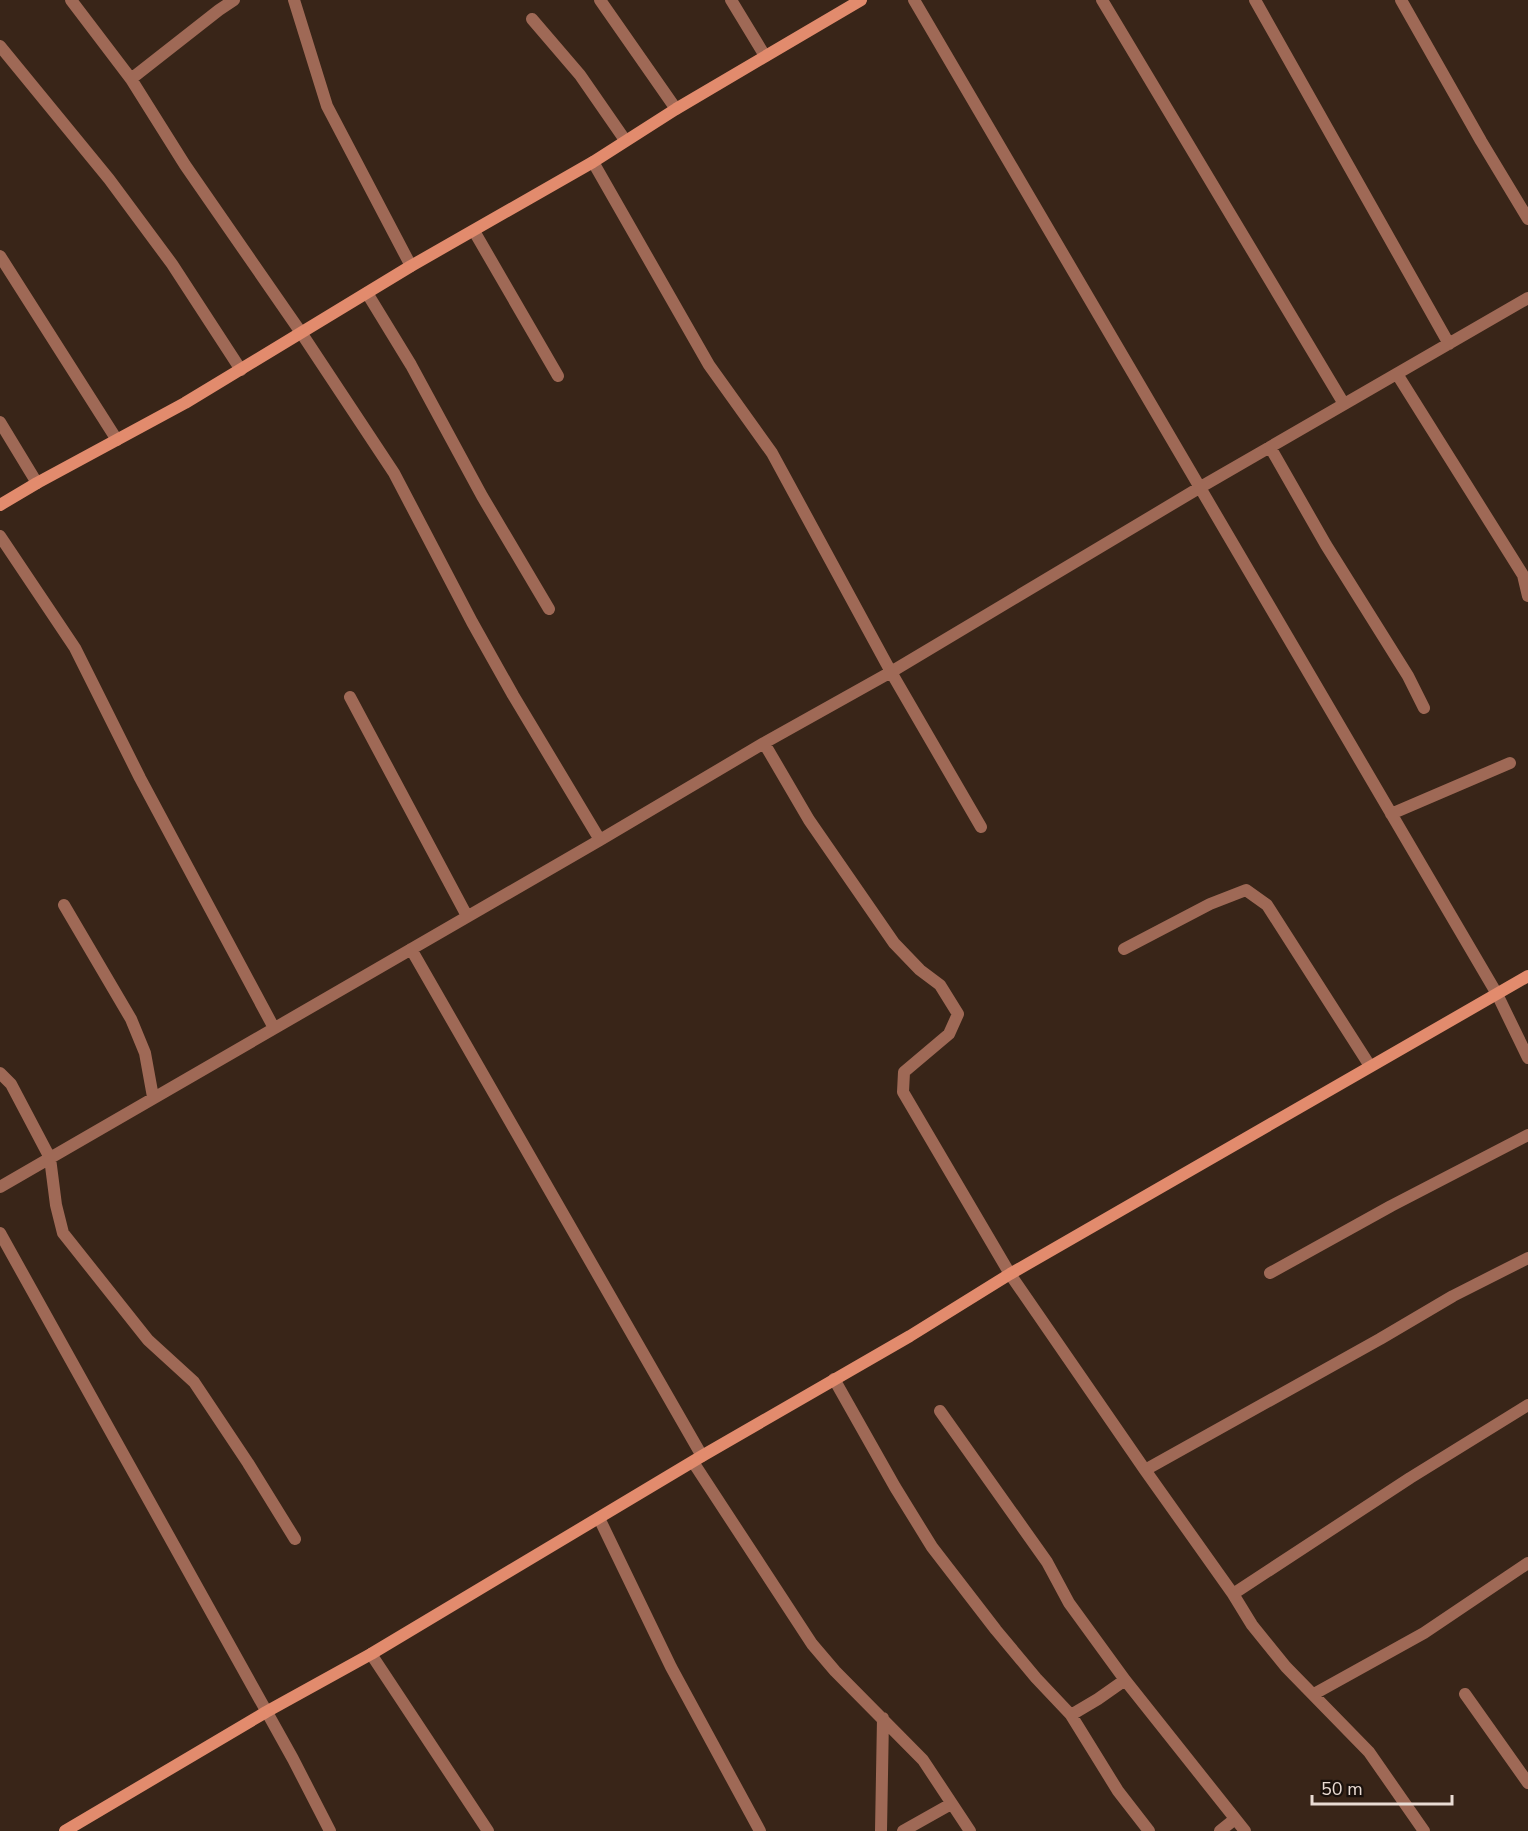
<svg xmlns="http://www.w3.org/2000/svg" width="1528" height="1831" font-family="'Nunito Sans',sans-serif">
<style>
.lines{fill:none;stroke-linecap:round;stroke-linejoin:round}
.street{stroke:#9f6956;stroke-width:12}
.secondary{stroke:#e28b6d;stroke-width:12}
</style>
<rect width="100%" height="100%" fill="#392518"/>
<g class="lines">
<!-- street -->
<path class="street" d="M71,0L131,79L185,165L302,334L394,473L472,622L513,695L600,840
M294,0L327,106L411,266
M600,0L676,109
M731,0L765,56
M914,0L1497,994L1528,1058
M1102,0L1344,404
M1255,0L1449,344
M1401,0L1481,141L1528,219
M532,19L580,75L625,140
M0,46L109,179L172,264L241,370
M131,79L219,10L234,0
M593,162L709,365L772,453L891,672L981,827
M474,231L558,376
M0,256L117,440
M367,293L411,365L482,496L549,609
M1397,374L1523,575L1528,596
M0,422L37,483
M1270,447L1326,545L1408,676L1424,708
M0,536L75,648L140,778L274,1028
M350,697L467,916
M764,743L809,820L894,943L920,970L940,985L958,1014L949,1034L904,1072L903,1092L1010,1274L1145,1470L1233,1594L1252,1625L1286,1667L1369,1752L1424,1831
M1391,814L1510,763
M64,905L131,1019L145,1053L153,1097
M411,949L702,1456
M1124,949L1210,904L1246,890L1267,905L1370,1066
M0,1073L11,1084L50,1158L56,1205L63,1233L148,1340L194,1382L248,1463L295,1539
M0,1187L600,840L764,743L891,672L1199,488L1528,298
M0,1233L293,1759L330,1831
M1270,1273L1391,1206L1528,1135
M834,1379L895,1487L932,1547L996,1630L1036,1678L1071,1715L1118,1791L1149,1831
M940,1411L1047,1562L1069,1603L1125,1680L1245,1831
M693,1462L812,1644L835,1671L923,1760L970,1831
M1145,1470L1380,1339L1453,1296L1528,1258
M599,1518L671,1667L760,1831
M1233,1594L1410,1478L1528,1405
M371,1654L488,1831
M1314,1694L1424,1633L1528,1563
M1465,1694L1528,1783
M1071,1715L1098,1699L1125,1680
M881,1831L883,1718
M903,1831L951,1804
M1220,1831L1235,1819"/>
<!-- secondary -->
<path class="secondary" d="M0,505L37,483L185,403L411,266L593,162L676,109L861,0
M65,1831L266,1712L371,1654L702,1456L910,1336L1010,1274L1528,976"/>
</g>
<!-- scale -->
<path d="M1312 1795v9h140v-9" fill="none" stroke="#e9dbd3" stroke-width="3"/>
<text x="1321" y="1795" font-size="18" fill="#e9dbd3" stroke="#19100b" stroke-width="4.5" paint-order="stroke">50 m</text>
</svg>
